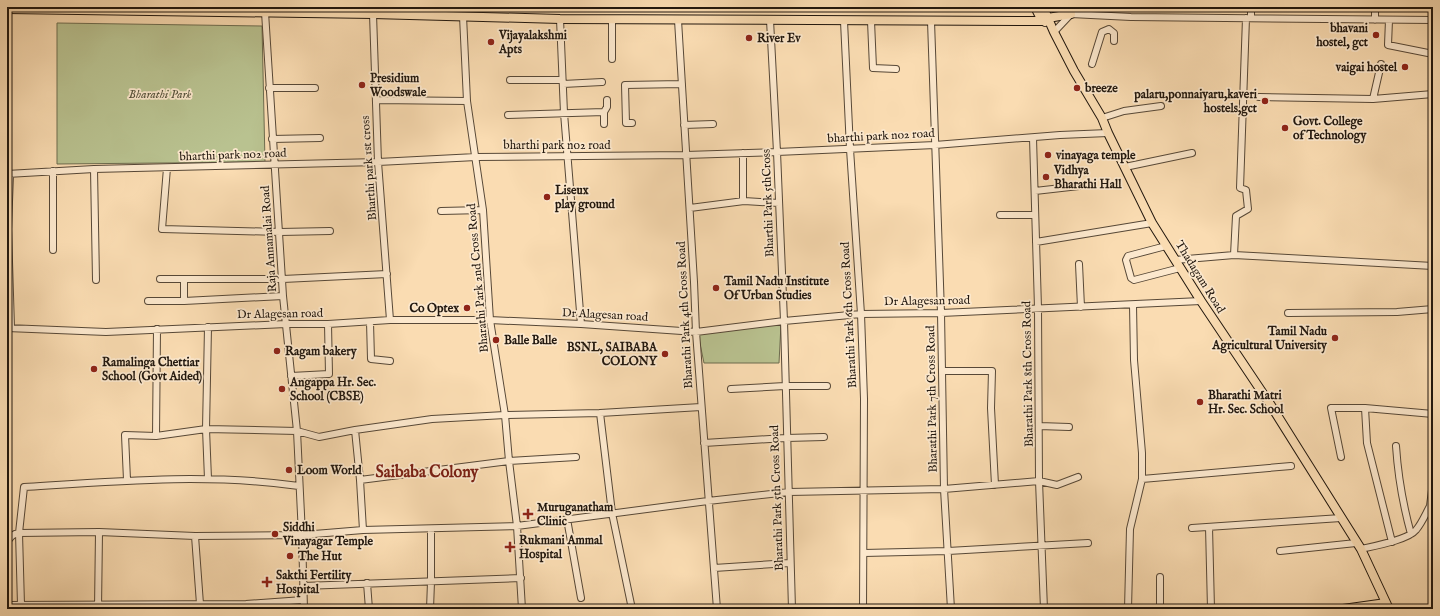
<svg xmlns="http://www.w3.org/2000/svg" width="1440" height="616" font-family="'IM FELL English',serif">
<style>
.green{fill:#b9c290;stroke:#6d6c4f}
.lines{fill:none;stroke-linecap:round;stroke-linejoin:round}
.minor-casing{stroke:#574837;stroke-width:8}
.major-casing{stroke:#21170e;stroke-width:10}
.minor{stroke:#fce8cd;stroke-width:6}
.major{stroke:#fadcb2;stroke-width:8}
.poi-dot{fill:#8f2418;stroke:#fce8cd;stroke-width:1.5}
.labels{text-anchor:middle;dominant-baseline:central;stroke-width:3.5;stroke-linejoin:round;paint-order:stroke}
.poi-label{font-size:12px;font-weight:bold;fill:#21170e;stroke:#fce8cd;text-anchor:start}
.park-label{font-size:12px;font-style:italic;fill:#56533c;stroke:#fce8cd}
.street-label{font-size:12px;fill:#21170e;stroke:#fce8cd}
.district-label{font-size:16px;font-weight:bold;fill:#7a1f14;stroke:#fce8cd}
</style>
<rect width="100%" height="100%" fill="#fadcb2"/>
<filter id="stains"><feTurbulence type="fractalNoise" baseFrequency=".005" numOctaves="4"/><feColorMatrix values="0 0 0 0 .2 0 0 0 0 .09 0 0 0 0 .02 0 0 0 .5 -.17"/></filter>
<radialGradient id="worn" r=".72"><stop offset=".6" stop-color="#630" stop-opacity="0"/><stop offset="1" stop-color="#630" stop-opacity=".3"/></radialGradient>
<!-- green -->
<path class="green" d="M57,23L262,26L265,162L57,164Z
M781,324L779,363H704L698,334Z"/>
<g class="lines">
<!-- minor casing -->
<g class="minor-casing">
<path id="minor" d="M1251,7V18
M265,12L283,296L297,431L302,535L304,609
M373,14L378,162L390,320
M463,16L467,101L483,210L490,320L505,415L509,461L517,526L522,609
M560,19L564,113L581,324
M678,20L694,282L696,332L717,609
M770,20L777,152L784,321L792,609
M1375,20V7
M1389,20L1388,45L1433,54
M844,21L850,149L861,314L864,399L863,609
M871,21L873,68L896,69
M931,21L941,313L944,489L951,609
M1054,32L1071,14L1131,17L1433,20
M612,59V19
M1092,64L1102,32L1109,29L1114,33V41
M510,80H562
M563,84L602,82
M269,88H315
M1259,97L1373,99L1433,94
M1373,99L1381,64
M376,100L467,101
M508,115L604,112
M1102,118L1124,111L1161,106
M632,123H626L625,85L682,84
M604,124V112L607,107V100
M684,125L713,124
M1033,138L1038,308L1039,481L1044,609
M272,139L320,138
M1125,167L1192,153
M167,168L162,229L280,232L330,231
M94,169L96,280
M53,171V250
M7,174L94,169L378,162L476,157L686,155L777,152L935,145L1060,135L1108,133
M10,174L8,229L11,327
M1035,191L1079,186
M743,201V153
M690,208L744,201L779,203
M441,211L483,210
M1000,215H1035
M1036,242L1152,223
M1166,246L1128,256L1126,260L1131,278L1134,280L1180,268
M1234,255L1236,216L1248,209L1246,190L1240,188L1246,18
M1175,260L1234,255L1433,266
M1079,264L1081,307
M160,279H283L387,274
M148,301H184L283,296
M184,301V279
M1133,305L1134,360L1142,453V479
M1288,313L1397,312L1433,309
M370,322L371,359L390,361
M7,328L106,332L286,324H328L390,320H490L581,324L696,332L784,321L861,314L941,313L1201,301
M157,329L156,436L206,429L297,431L319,437L355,430L432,419L505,415L600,413L701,407
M942,371H992L991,408L995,485
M291,376L329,374L328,324
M731,389L785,386H827
M600,413L612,513L632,609
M1039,426L1069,427
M355,430L360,480L509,461L576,457
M704,443L786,438L824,437
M1396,446C1398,476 1403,505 1411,534
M1341,457L1331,408H1365
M208,479L206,429L208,327
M127,480L125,435L156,436
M360,480L363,530
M1430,506L1433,482
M567,519L581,598
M1209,527L1211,609
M1192,528L1341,518
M195,536L200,604
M7,542C11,537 12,534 19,533L99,532L195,536L302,535L363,530L517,526L708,501L789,492L944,489L1039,481L1057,485L1078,477
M1392,542L1367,443L1365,408L1433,414
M1361,549C1374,546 1408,540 1416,530C1422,523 1426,513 1430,506H1433
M1280,551L1356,543
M864,553L948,551L1088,543
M714,568L790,563
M367,583L369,609
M303,586L521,578
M7,605L246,604L303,600
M21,605L19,533L24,487C116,481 208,473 299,486
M98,609L99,532
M430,609L431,582V529
M1128,609L1130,529L1142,479L1291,466
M1160,609V577"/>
</g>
<!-- major casing -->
<g class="major-casing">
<path id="major" d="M1035,7L1040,17L1045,22
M1043,7L1054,32L1074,71L1102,118L1108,133L1152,223L1201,301L1270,404L1361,549L1389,609
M7,9L373,14L560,19L1043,21L1048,18L1071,14
M1343,609L1386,603"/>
</g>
<!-- minor -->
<use href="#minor" class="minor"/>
<!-- major -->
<use href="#major" class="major"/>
</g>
<!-- markers -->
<g class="poi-dot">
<circle cx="1376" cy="35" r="4"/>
<circle cx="749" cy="38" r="4"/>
<circle cx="491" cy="42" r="4"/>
<circle cx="1405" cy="67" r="4"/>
<circle cx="362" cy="85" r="4"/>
<circle cx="1077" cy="88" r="4"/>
<circle cx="1265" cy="101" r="4"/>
<circle cx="1285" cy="128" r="4"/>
<circle cx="1048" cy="155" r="4"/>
<circle cx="1046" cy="177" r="4"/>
<circle cx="547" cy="197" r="4"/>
<circle cx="716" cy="288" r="4"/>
<circle cx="467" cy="308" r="4"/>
<circle cx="1335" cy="338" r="4"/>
<circle cx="496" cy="340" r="4"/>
<circle cx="277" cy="351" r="4"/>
<circle cx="665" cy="354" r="4"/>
<circle cx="94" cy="369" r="4"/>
<circle cx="282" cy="389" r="4"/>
<circle cx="1200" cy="402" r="4"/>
<circle cx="289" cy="470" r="4"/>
<path d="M526 508h4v4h4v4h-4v4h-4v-4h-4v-4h4z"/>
<circle cx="275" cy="534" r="4"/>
<path d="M508 541h4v4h4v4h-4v4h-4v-4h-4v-4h4z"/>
<circle cx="290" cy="556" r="4"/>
<path d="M265 576h4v4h4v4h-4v4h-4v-4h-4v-4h4z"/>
</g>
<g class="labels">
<!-- poi labels -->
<g class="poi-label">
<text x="1368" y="28" text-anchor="end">bhavani<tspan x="1368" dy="14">hostel, gct</tspan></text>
<text x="499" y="35">Vijayalakshmi<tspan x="499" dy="14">Apts</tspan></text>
<text x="757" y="38">River Ev</text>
<text x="1397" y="67" text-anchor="end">vaigai hostel</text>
<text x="370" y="78">Presidium<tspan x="370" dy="14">Woodswale</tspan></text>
<text x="1085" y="88">breeze</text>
<text x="1257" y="94" text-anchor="end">palaru,ponnaiyaru,kaveri<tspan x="1257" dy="14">hostels,gct</tspan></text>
<text x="1293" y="121">Govt. College<tspan x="1293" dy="14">of Technology</tspan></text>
<text x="1056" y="155">vinayaga temple</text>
<text x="1054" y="170">Vidhya<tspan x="1054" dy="14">Bharathi Hall</tspan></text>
<text x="555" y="190">Liseux<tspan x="555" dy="14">play ground</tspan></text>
<text x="724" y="281">Tamil Nadu Institute<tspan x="724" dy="14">Of Urban Studies</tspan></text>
<text x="459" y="308" text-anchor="end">Co Optex</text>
<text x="1327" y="331" text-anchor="end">Tamil Nadu<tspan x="1327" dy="14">Agricultural University</tspan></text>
<text x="504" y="340">Balle Balle</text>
<text x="657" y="347" text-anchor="end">BSNL, SAIBABA<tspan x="657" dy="14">COLONY</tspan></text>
<text x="285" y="351">Ragam bakery</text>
<text x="102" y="362">Ramalinga Chettiar<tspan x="102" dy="14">School (Govt Aided)</tspan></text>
<text x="290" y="382">Angappa Hr. Sec.<tspan x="290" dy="14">School (CBSE)</tspan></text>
<text x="1208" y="395">Bharathi Matri<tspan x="1208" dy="14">Hr. Sec. School</tspan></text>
<text x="297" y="470">Loom World</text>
<text x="537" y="507">Muruganatham<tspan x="537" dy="14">Clinic</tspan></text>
<text x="283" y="527">Siddhi<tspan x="283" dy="14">Vinayagar Temple</tspan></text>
<text x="519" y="540">Rukmani Ammal<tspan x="519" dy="14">Hospital</tspan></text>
<text x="298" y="556">The Hut</text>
<text x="276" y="575">Sakthi Fertility<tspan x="276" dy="14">Hospital</tspan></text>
</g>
<!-- park labels -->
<g class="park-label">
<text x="160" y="94">Bharathi Park</text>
</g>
<!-- street labels -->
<g class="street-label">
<text transform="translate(881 136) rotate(-3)">bharthi park no2 road</text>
<text x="557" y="145">bharthi park no2 road</text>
<text transform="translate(233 155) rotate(-2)">bharthi park no2 road</text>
<text transform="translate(369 168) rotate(-94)">Bharthi park 1st cross</text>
<text transform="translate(768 203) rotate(-92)">Bharthi Park 5thCross</text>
<text transform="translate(269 239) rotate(-94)">Raja Annamalai Road</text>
<text transform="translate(1200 277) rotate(58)">Thadagam Road</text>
<text transform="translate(478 278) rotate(-95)">Bharathi Park 2nd Cross Road</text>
<text transform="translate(927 301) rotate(-1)">Dr Alagesan road</text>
<text transform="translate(280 314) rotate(-1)">Dr Alagesan road</text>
<text transform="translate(605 315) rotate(3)">Dr Alagesan road</text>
<text transform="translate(685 315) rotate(-93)">Bharathi Park 4th Cross Road</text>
<text transform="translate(849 315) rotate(-93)">Bharathi Park 6th Cross Road</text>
<text transform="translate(1028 374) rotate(-91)">Bharathi Park 8th Cross Road</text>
<text transform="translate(932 399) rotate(-91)">Bharathi Park 7th Cross Road</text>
<text transform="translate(777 498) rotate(-92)">Bharathi Park 5th Cross Road</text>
</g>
<!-- district labels -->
<g class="district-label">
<text x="427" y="473">Saibaba Colony</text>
</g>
</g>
<!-- margin -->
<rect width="1440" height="616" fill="none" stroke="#fadcb2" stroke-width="24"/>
<rect x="8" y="8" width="1424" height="600" fill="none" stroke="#21170e" stroke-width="2"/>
<rect x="12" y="12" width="1416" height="592" fill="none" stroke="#21170e"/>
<rect width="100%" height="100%" filter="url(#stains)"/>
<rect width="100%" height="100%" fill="url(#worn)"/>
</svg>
